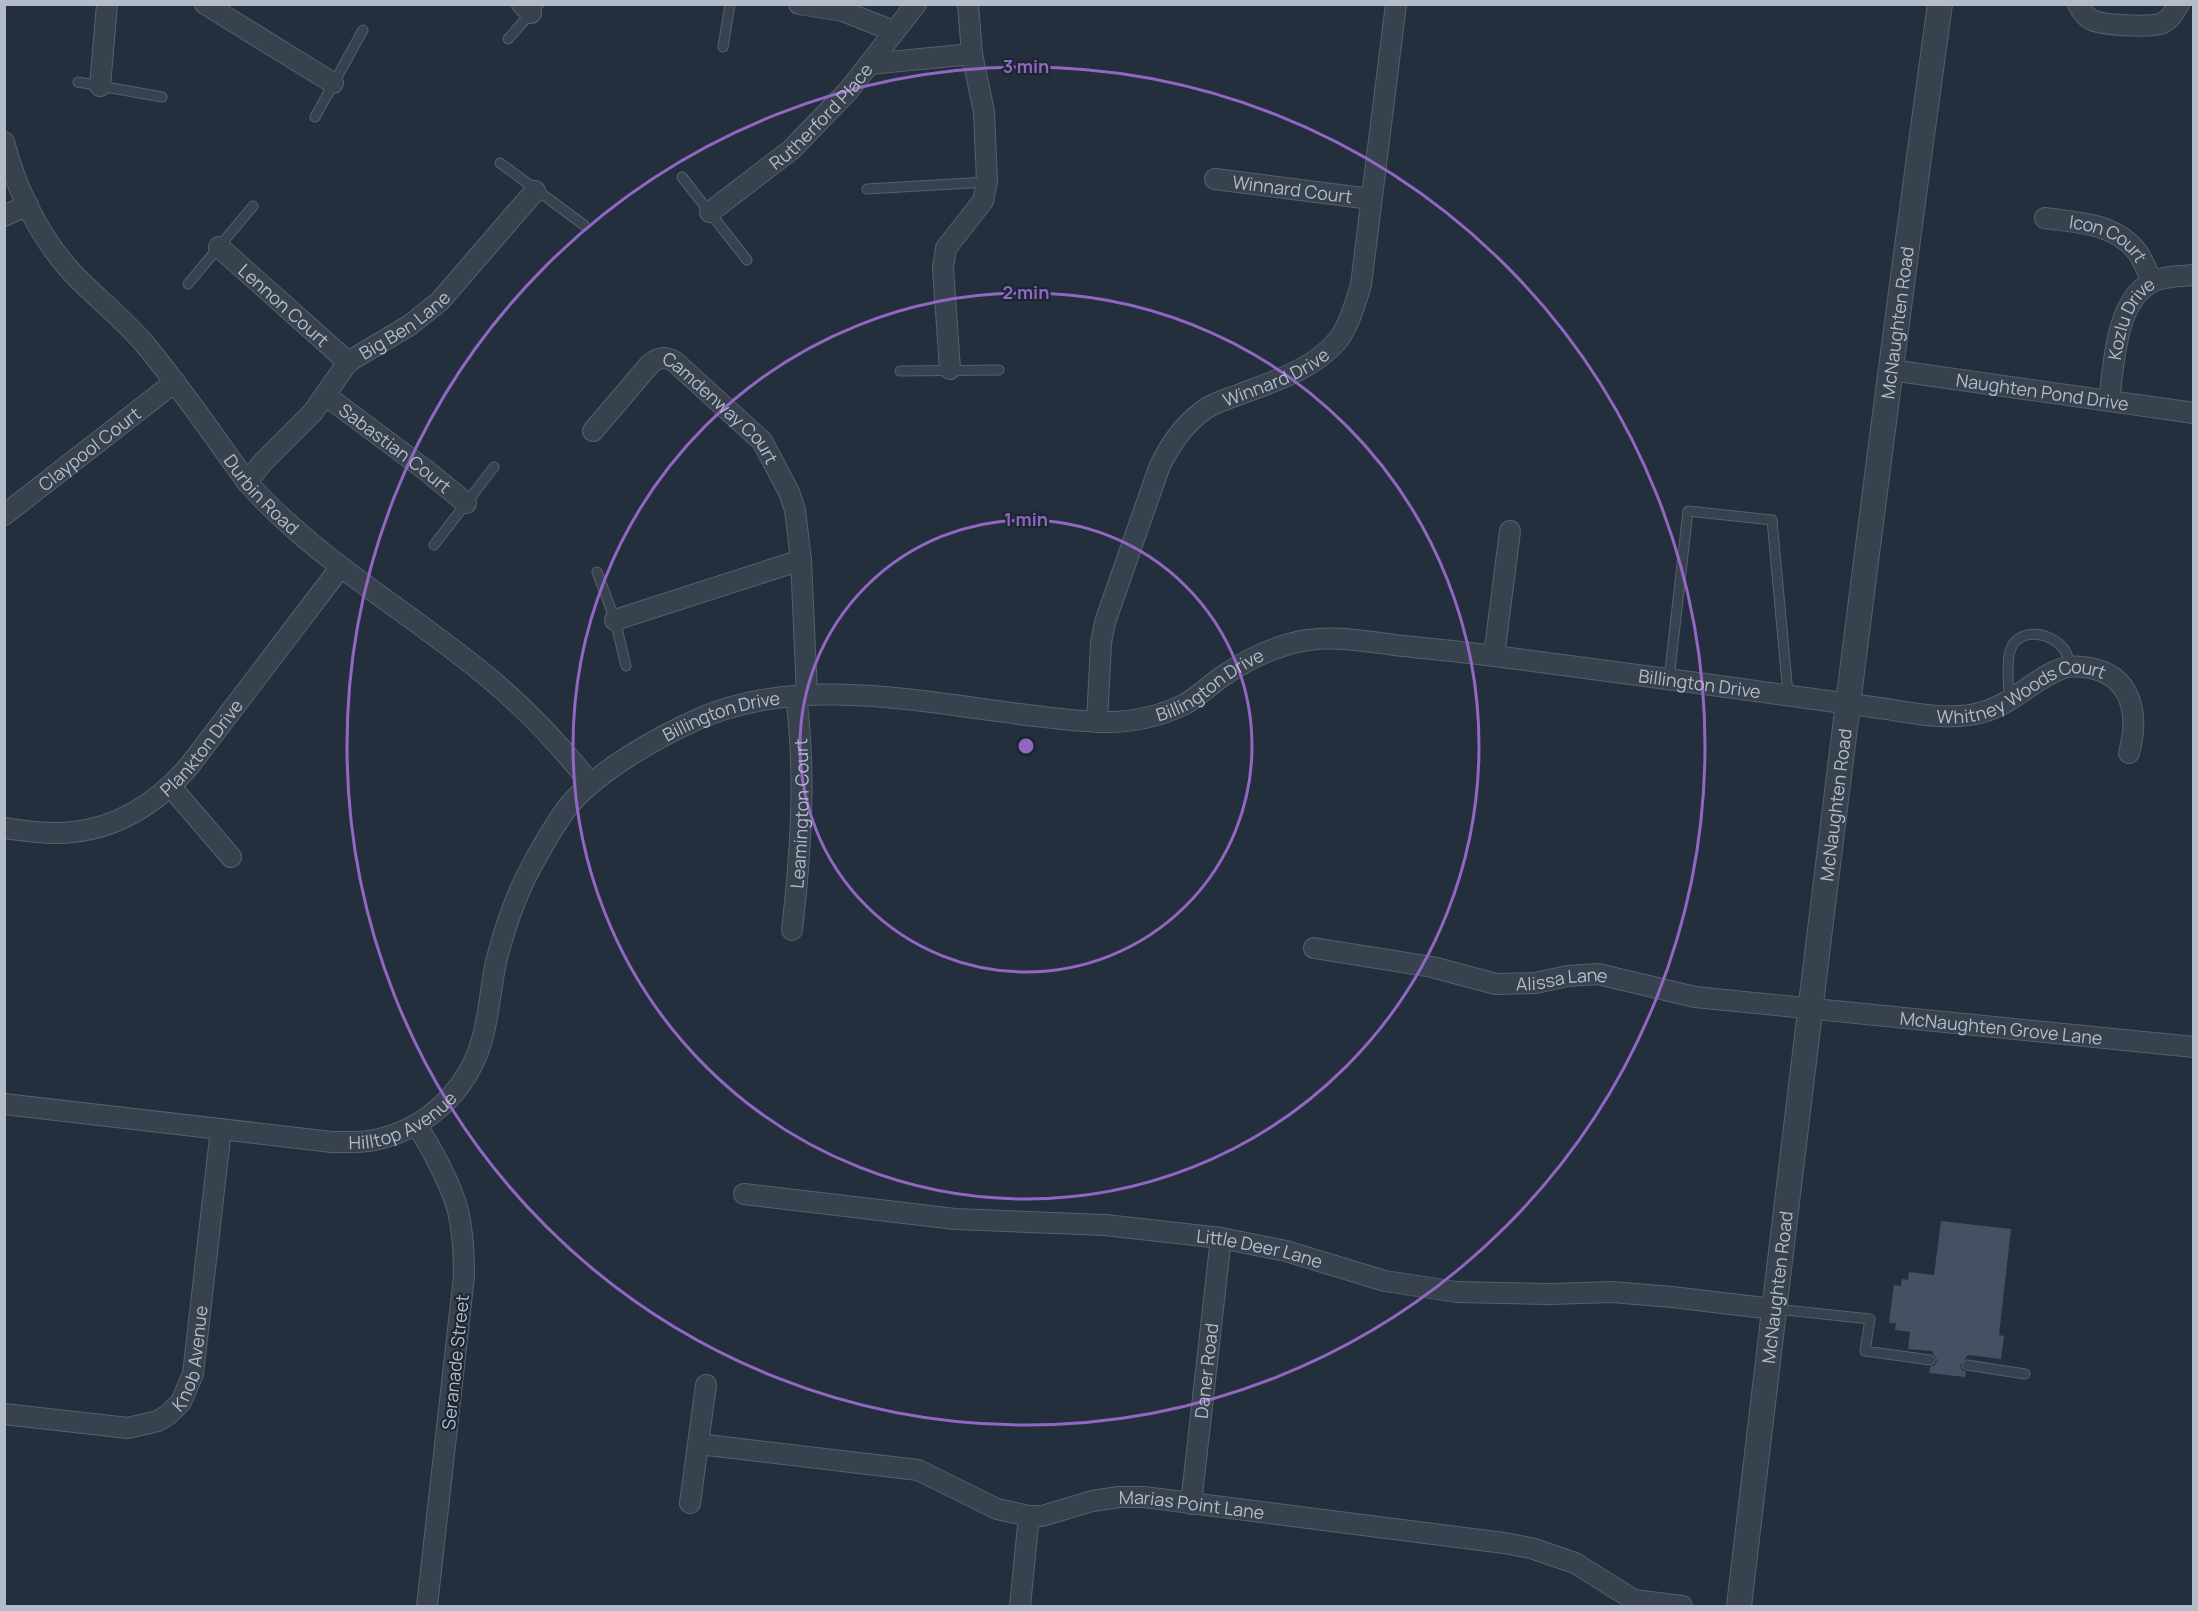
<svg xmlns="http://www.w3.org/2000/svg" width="2198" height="1611" font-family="Manrope,sans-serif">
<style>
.building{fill:#455162}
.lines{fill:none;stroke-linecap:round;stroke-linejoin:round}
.service-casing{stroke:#565f6c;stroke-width:11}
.minor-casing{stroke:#565f6c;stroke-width:22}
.tertiary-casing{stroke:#565f6c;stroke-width:26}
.service{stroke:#38414e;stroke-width:9}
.minor{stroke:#38414e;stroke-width:20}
.tertiary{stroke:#38414e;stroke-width:24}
.ring{fill:none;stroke:#9266c3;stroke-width:3}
.labels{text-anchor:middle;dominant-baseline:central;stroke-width:4.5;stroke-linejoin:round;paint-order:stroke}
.street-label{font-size:18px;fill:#b4bcc9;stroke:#1d2633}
.centre{fill:#9266c3;stroke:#1d2633;stroke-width:3}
.ring-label{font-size:18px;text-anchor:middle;font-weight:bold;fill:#9266c3;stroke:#1d2633;stroke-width:4.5;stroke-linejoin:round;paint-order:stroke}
</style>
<rect width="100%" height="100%" fill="#242f3e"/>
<!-- building -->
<path class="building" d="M1941,1221L2011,1229L1999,1335L2004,1336L2001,1359L1968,1355L1960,1365L1962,1370L1966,1372L1965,1377L1929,1373L1930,1367L1935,1365L1937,1360L1932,1351L1908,1349L1910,1332L1895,1330L1896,1323H1889L1894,1285L1901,1286L1902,1279L1908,1280L1909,1272L1934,1275Z"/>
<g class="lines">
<!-- service casing -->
<g class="service-casing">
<path id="service" d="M508,39L539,4
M723,47L730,4
M78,82L162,97
M315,117L363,30
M500,163L584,225
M682,177L747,260
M867,189L987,182
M188,284L253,206
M900,371L999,370
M434,545L494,467
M597,572L615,620L626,666
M1669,679L1688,511L1772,520L1788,694
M2009,699C2009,684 2006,665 2010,651C2018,627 2050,631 2064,649C2067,653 2069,661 2071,666
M1776,1309L1870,1319L1865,1351L1930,1360
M1967,1365L2025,1374"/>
</g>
<!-- minor casing -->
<g class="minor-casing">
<g id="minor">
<path d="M205,4L333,83"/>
<path d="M522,4L531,13"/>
<path d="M799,4L843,11L893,31"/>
<path d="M2078,4C2081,10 2084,15 2090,19C2101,26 2147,27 2160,24C2169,21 2174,13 2179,4"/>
<path d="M869,64L972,54"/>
<path d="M100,86L107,4"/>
<path id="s1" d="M4,142C16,187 37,232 68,268C91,294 120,315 143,342C180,386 213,435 247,482C317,561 409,611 489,678C526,709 561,746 591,784"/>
<path id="s2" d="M1215,179L1371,199"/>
<path id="s3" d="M710,212L791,150L849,90L916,4"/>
<path d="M4,216L28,205"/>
<path id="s4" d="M2045,218C2079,223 2116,223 2138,253C2144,262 2148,273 2152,282"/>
<path id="s5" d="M219,247L348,362"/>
<path d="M950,369L943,268L946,248L983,201L987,182L984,112L972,54L968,4"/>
<path id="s6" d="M1891,370L2194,413"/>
<path id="s7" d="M325,395L427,471L466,503"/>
<path id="s8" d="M2109,401C2114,365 2115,301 2152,282C2164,276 2180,276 2194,275"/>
<path id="s9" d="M593,431L650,364C659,357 665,356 675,362L762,441L789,492L795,510L801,560L807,694"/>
<path id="s10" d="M247,482L263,462L313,412L348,362L410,325L440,301L535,191"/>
<path id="s11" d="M4,515L175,382"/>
<path d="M615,620L801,560"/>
<path d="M1494,656L1510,531"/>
<path id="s12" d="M1097,722L1101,643L1105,622L1159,468C1169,446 1181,428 1200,413C1210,404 1225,400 1238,395C1272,382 1313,370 1338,340C1350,324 1355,303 1361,285L1396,4"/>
<path d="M171,787L231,857"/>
<path id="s13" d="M4,828C27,831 51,835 73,832C121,827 160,800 190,765L340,568"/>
<path id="s14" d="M792,930C801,852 806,774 796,696"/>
<path id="s15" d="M1314,948L1432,967L1496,984L1535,983L1568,976L1598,974L1695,997L2194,1047"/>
<path id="s16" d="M4,1104L332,1142C347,1142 361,1143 375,1140C426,1129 466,1092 481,1043C490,1015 490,986 497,958C506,923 518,889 536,858C546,840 558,819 571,803C600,770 656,738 696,720C796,674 922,702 1027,715C1055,718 1084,723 1113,722C1138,721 1163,715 1185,704C1198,697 1209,686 1220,678C1247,659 1275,645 1308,640C1337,636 1366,641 1394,645C1430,649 1466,652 1502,657C1630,674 1759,691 1887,709C1917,714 1954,721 1983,712C2012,704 2032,681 2058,670C2068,665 2080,666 2090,668C2133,676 2139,716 2129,753"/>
<path d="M417,1126C431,1147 452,1186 458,1211C463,1232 464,1254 464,1276L427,1606"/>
<path id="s17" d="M744,1194L955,1219L1105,1225L1221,1238L1286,1251L1385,1281L1457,1292L1551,1294L1612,1292L1672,1297L1773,1309"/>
<path id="s18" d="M4,1414L128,1428L158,1421L169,1414L181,1402L193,1374L221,1129"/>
<path id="s19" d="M699,1444L918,1470L997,1509L1029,1516H1042L1092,1501L1119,1497H1144L1504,1543L1531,1548L1575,1563L1634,1600L1682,1606"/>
<path d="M690,1503L706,1385"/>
<path id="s20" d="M1191,1504L1221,1238"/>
<path d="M1020,1606L1029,1516"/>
</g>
</g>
<!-- tertiary casing -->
<g class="tertiary-casing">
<g id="tertiary">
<path id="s21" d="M1739,1606C1802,1072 1866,538 1940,4"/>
</g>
</g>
<!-- service -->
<use href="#service" class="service"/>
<!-- minor -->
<use href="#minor" class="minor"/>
<!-- tertiary -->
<use href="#tertiary" class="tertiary"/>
</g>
<!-- distance rings -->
<g class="ring">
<circle cx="1026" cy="746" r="226"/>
<circle cx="1026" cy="746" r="453"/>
<circle cx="1026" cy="746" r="679"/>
</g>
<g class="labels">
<!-- street labels -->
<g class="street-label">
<text stroke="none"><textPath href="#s3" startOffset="147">Rutherford Place</textPath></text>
<text stroke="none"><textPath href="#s2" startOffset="78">Winnard Court</textPath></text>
<text stroke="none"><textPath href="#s4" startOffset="68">Icon Court</textPath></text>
<text stroke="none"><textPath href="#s5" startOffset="87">Lennon Court</textPath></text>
<text stroke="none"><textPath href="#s10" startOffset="225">Big Ben Lane</textPath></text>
<text stroke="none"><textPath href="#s21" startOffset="1293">McNaughten Road</textPath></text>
<text stroke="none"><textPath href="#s8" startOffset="87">Kozlu Drive</textPath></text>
<text stroke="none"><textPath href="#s12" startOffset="417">Winnard Drive</textPath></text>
<text stroke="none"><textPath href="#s6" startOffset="153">Naughten Pond Drive</textPath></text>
<text stroke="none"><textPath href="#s9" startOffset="180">Camdenway Court</textPath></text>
<text stroke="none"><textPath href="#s11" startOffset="108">Claypool Court</textPath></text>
<text stroke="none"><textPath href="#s7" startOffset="88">Sabastian Court</textPath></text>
<text stroke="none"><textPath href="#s1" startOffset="441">Durbin Road</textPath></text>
<text stroke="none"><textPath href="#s16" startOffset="1462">Billington Drive</textPath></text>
<text stroke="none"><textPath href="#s16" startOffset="1966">Billington Drive</textPath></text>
<text stroke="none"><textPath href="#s16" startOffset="2296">Whitney Woods Court</textPath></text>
<text stroke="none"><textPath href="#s16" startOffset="960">Billington Drive</textPath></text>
<text stroke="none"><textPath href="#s13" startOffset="228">Plankton Drive</textPath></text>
<text stroke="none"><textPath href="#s21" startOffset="807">McNaughten Road</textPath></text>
<text stroke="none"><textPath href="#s14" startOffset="117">Leamington Court</textPath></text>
<text stroke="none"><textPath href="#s15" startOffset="252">Alissa Lane</textPath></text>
<text stroke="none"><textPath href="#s15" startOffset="696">McNaughten Grove Lane</textPath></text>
<text stroke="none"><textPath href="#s16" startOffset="406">Hilltop Avenue</textPath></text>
<text stroke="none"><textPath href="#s17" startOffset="519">Little Deer Lane</textPath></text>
<text stroke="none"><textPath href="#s21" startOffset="321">McNaughten Road</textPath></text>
<text stroke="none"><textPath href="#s18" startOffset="231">Knob Avenue</textPath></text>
<text transform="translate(455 1362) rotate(-84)">Seranade Street</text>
<text stroke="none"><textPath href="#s20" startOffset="134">Daner Road</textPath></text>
<text stroke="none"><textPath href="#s19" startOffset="507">Marias Point Lane</textPath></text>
</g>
</g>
<circle cx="1026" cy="746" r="9" class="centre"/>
<g class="ring-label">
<text x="1026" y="73">3 min</text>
<text x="1026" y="299">2 min</text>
<text x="1026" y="526">1 min</text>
</g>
<!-- border -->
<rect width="2198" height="1611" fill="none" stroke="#b4bcc9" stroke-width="12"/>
</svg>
